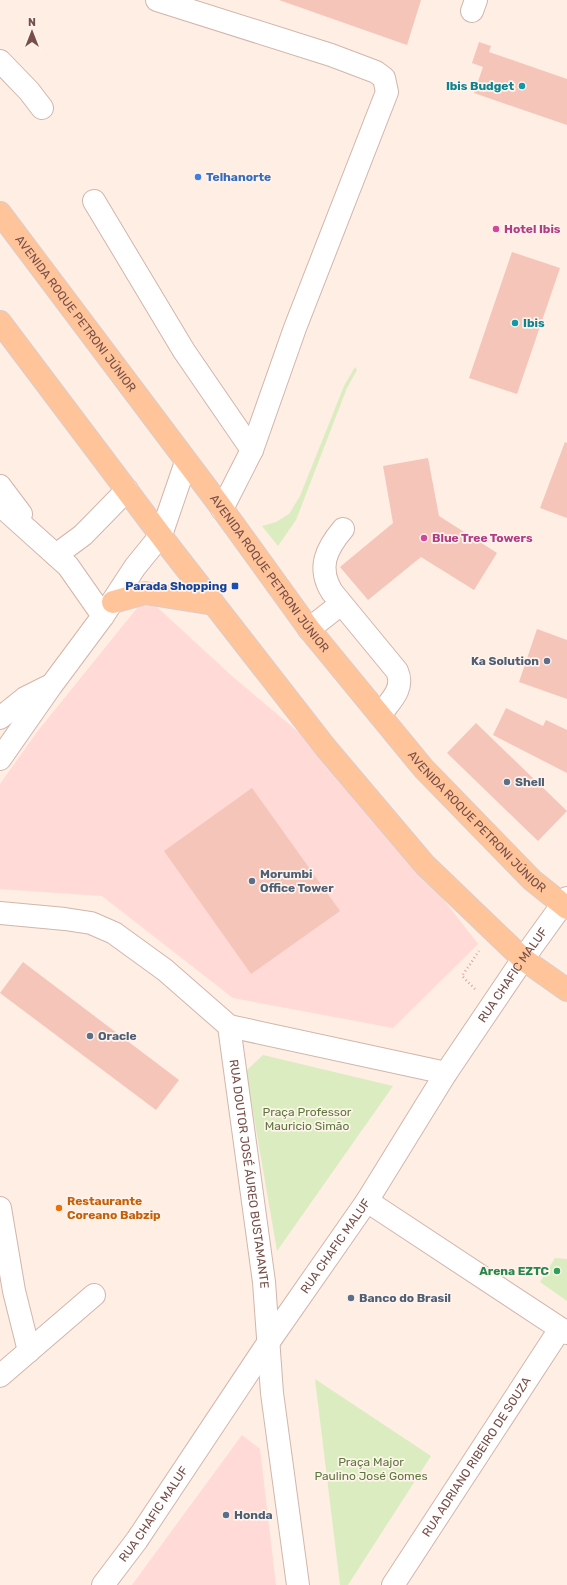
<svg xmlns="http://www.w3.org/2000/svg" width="567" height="1585" font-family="Rubik,sans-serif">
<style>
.commercial{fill:#ffdad7}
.green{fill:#dcecc1}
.building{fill:#f5c5ba}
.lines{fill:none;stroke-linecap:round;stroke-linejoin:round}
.minor-casing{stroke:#d2b5ac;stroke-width:24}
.major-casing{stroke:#d9cdcc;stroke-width:24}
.path{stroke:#daa79c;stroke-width:2.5;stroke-dasharray:1 3;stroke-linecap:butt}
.minor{stroke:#fff;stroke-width:22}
.major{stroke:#ffc499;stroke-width:22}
.culture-dot{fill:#0f9aa8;stroke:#fff3eb;stroke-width:1.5}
.shop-dot{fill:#3f7fe0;stroke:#fff3eb;stroke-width:1.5}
.hotel-dot{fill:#d1479c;stroke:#fff3eb;stroke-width:1.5}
.transit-dot{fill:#1a4fb4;stroke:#fff3eb;stroke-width:1.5}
.service-dot{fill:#5c6f8a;stroke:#fff3eb;stroke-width:1.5}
.food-dot{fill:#e8710a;stroke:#fff3eb;stroke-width:1.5}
.leisure-dot{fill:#2e9e5b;stroke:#fff3eb;stroke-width:1.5}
.labels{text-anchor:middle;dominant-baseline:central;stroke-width:3.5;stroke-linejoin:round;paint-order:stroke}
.culture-label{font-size:12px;font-weight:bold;fill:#0d838f;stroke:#fff3eb;text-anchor:end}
.shop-label{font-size:12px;font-weight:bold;fill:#366cbe;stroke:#fff3eb;text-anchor:start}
.hotel-label{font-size:12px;font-weight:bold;fill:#b23c85;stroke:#fff3eb;text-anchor:start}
.street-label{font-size:12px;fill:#784e48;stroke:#fff3eb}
.transit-label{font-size:12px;font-weight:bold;fill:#164399;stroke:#fff3eb;text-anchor:end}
.service-label{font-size:12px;font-weight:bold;fill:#4e5e75;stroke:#fff3eb;text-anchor:start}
.park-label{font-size:12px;fill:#5b793c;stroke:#fff3eb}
.food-label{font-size:12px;font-weight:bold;fill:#c56008;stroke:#fff3eb;text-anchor:start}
.leisure-label{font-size:12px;font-weight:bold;fill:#27864d;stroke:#fff3eb;text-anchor:end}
</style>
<rect width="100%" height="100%" fill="#feeee4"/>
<!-- commercial -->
<path class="commercial" d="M146,597L233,677L321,751L333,757L478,944L393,1028L233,998L102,896L0,889V784L37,732Z
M242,1435L260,1449L276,1585H132Z"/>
<!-- green -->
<path class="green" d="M355,367L357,370L347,388L296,520L278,546L262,526L276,522L289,514L300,496L344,386Z
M263,1055L393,1086L277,1251L246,1071Z
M555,1258L567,1259V1301L540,1282Z
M315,1379L431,1456L348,1585H340Z"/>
<!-- building -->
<path class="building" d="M279,0H421L407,45Z
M479,42L491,46L489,52L567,79V125L474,93L483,67L472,63Z
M512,252L560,268L517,394L469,378Z
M565,442L567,443V518L540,508Z
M428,458L439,516L497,553L474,590L421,557L368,600L340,567L393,523L383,466Z
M537,629L567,640V699L519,682Z
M506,708L543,726L546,720L567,730V773L493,735Z
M476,723L567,811L538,841L447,753Z
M252,788L340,911L251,974L164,851Z
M23,962L179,1080L156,1110L0,993Z"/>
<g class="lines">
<!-- minor casing -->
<g class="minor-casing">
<g id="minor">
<path d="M157,0L331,55L376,72L384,78L387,92L295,328L252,450L222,509"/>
<path d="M472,11L476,0"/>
<path d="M0,61L29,91L42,108"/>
<path d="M94,201L184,351L252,450"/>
<path d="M0,486L21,514"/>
<path d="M0,505L68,566L103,616"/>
<path d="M343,529C326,549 317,568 332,592L397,671C405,689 390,701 380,715"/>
<path d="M56,555L83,535L127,490"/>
<path d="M309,629L341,604"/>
<path d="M0,718L25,698L47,687"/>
<path d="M0,759L51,686L103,616L135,567L161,535L186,462"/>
<path id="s1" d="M0,913L65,919L91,923L114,933L165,970L229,1026L264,1282L272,1393L298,1585"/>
<path d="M229,1026L446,1073"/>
<path d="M367,1201L567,1333"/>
<path d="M0,1208L14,1291L29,1351"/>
<path d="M0,1376L94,1295"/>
<path id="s2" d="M103,1585L137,1540L268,1343L367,1201L446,1073L523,959L567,898"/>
<path id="s3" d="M393,1585L560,1329"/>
</g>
</g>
<!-- major casing -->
<g class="major-casing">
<g id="major">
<path id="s4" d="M0,213L218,503L309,629L424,769L532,880L567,908"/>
<path d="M0,322L171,549L326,748L425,865L523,959L567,990"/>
<path d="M113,602L145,593L214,604"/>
</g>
</g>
<!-- path -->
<path class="path" d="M475,989L462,976L479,951"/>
<!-- minor -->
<use href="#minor" class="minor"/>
<!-- major -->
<use href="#major" class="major"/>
</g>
<!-- markers -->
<g class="culture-dot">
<circle cx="522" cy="86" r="4"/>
<circle cx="515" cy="323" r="4"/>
</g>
<circle class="shop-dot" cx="198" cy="177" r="4"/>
<g class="hotel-dot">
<circle cx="496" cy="229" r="4"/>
<circle cx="424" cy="538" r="4"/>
</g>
<rect class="transit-dot" x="231" y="582" width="8" height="8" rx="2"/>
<g class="service-dot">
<circle cx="547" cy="661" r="4"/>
<circle cx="507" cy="782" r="4"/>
<circle cx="252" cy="881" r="4"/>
<circle cx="90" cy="1036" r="4"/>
<circle cx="351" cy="1298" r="4"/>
<circle cx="226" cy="1515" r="4"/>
</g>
<circle class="food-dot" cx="59" cy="1208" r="4"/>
<circle class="leisure-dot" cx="557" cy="1271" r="4"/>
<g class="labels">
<!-- culture labels -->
<g class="culture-label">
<text x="514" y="86">Ibis Budget</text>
<text x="523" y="323" text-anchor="start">Ibis</text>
</g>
<!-- shop labels -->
<g class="shop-label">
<text x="206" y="177">Telhanorte</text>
</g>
<!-- hotel labels -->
<g class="hotel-label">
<text x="504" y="229">Hotel Ibis</text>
<text x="432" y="538">Blue Tree Towers</text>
</g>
<!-- street labels -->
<g class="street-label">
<text stroke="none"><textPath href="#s4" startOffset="126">AVENIDA ROQUE PETRONI JÚNIOR</textPath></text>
<text stroke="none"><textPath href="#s4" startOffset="450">AVENIDA ROQUE PETRONI JÚNIOR</textPath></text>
<text stroke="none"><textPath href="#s4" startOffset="774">AVENIDA ROQUE PETRONI JÚNIOR</textPath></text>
<text stroke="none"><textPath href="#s2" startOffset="735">RUA CHAFIC MALUF</textPath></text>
<text stroke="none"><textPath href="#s1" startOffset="414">RUA DOUTOR JOSÉ ÁUREO BUSTAMANTE</textPath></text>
<text stroke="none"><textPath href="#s2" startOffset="411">RUA CHAFIC MALUF</textPath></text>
<text stroke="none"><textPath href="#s3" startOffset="153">RUA ADRIANO RIBEIRO DE SOUZA</textPath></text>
<text stroke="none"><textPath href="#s2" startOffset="87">RUA CHAFIC MALUF</textPath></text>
</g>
<!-- transit labels -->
<g class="transit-label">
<text x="227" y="586">Parada Shopping</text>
</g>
<!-- service labels -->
<g class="service-label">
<text x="539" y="661" text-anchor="end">Ka Solution</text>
<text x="515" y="782">Shell</text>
<text x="260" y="874">Morumbi<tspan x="260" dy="14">Office Tower</tspan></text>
<text x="98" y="1036">Oracle</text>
<text x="359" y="1298">Banco do Brasil</text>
<text x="234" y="1515">Honda</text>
</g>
<!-- park labels -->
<g class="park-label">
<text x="307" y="1112">Praça Professor<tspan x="307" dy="14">Mauricio Simão</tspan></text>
<text x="371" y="1462">Praça Major<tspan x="371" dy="14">Paulino José Gomes</tspan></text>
</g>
<!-- food labels -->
<g class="food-label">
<text x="67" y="1201">Restaurante<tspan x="67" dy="14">Coreano Babzip</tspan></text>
</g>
<!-- leisure labels -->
<g class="leisure-label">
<text x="549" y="1271">Arena EZTC</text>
</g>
</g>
<!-- north arrow -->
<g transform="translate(32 32)" stroke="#fff3eb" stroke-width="3" paint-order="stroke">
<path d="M0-3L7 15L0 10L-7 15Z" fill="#784e48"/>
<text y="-6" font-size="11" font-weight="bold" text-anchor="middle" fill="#784e48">N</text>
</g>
</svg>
